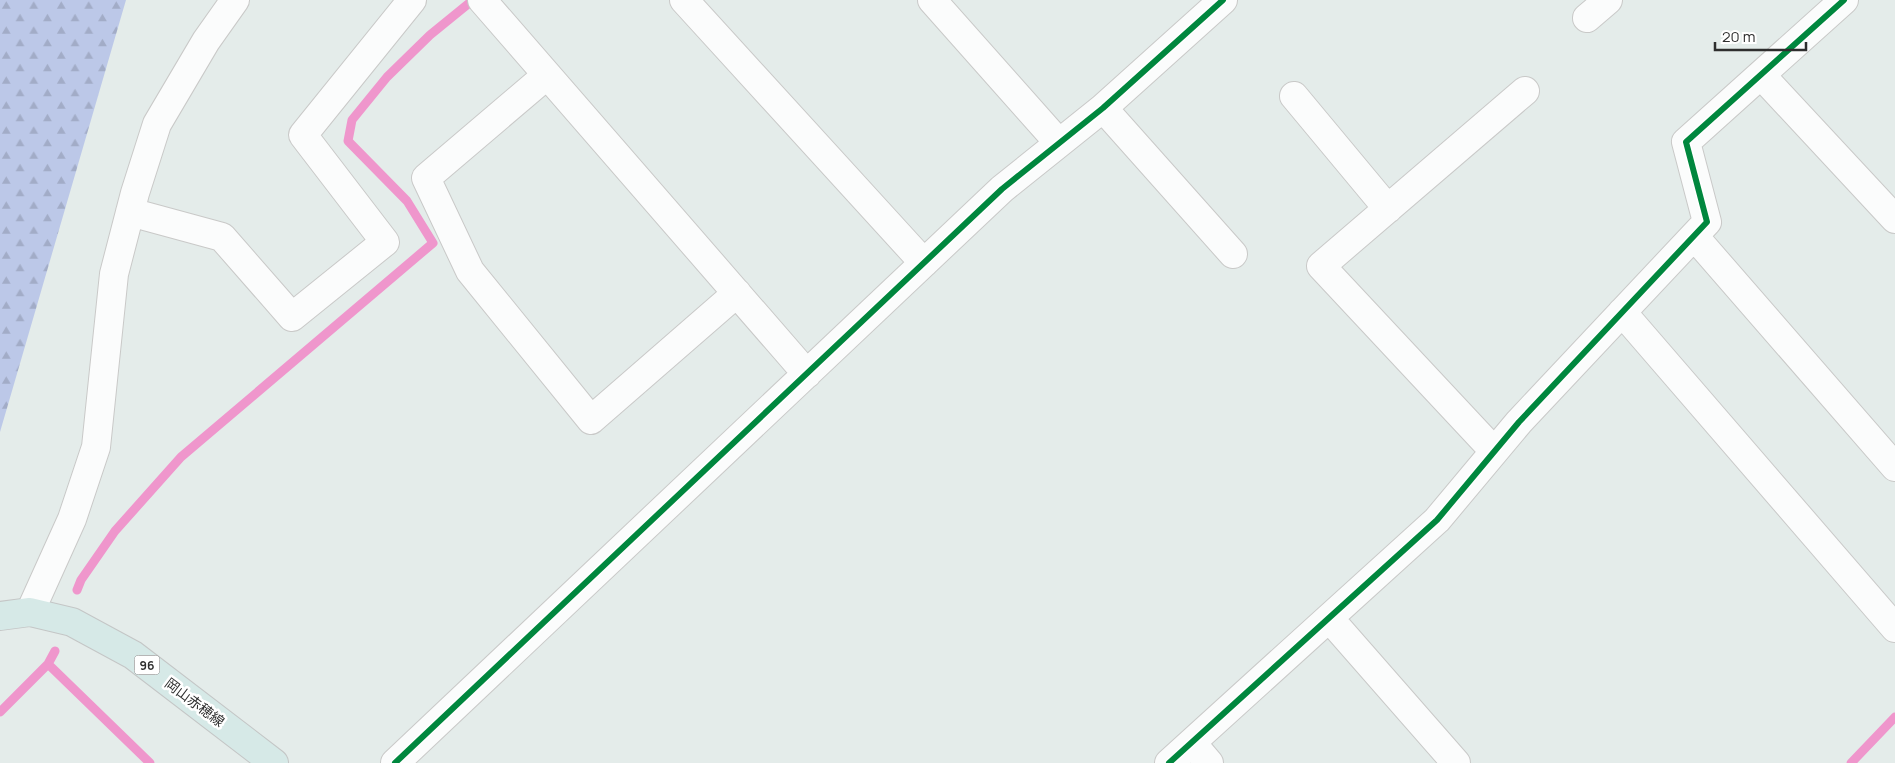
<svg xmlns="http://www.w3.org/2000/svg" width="1895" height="763" font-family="Manrope,'Noto Sans JP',sans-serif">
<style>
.forest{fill:url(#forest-firs)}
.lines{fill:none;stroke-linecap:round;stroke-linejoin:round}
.stream{stroke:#ef96cc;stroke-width:9}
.street-casing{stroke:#c9c9c8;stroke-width:30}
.primary-casing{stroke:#c4c6c6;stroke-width:30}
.street{stroke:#fbfcfc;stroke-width:28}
.primary{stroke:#d6e9e7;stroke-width:28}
.cycleway-casing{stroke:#fff;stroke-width:9}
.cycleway{stroke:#00873e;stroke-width:6}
.labels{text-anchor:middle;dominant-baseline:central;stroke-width:5;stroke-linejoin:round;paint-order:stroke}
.shield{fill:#fff;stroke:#6d6d6d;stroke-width:1}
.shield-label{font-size:12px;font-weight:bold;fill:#2e2e2e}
.street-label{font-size:14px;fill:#2e2e2e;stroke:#fff}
</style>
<defs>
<pattern id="forest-firs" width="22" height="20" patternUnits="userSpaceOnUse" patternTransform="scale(1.25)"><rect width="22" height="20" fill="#bcc8e8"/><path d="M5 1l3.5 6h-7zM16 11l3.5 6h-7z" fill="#a2acc7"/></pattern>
</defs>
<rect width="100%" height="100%" fill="#e4ecea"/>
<!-- forest -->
<path class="forest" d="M0,0H126L0,432Z"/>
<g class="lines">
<!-- stream -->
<path class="stream" d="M77,590L81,580L115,531L181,457L433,243L407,201L348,141L352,120L387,77L430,35L473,0
M48,664L150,763
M0,712L48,664L55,651
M1851,763L1895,717"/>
<!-- street casing -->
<g class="street-casing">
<path id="street" d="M482,0L807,374
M684,0L924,263
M932,0L1059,143
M1587,18L1608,0
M547,75L426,178L470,271L591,420L737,293
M1761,75L1895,219
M1294,96L1388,209
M1103,108L1233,254
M130,212L222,237L292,317L385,242L303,135L412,0
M1694,236L1895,467
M1622,312L1895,628
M1494,451L1321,266L1525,91
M30,612L72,519L96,447L114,274L135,193L157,124L206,41L235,0
M1329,618L1456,763
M1192,743L1209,763
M395,763L1002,189L1103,108L1223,0
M1169,763L1437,520L1519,422L1707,222L1686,142L1844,0"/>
</g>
<!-- primary casing -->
<g class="primary-casing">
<path id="primary" d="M0,616L30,612L72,622L133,655L274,763"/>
</g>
<!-- street -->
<use href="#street" class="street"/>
<!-- primary -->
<use href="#primary" class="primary"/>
<!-- cycleway casing -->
<g class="cycleway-casing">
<path id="cycleway" d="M395,763L1002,189L1103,108L1223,0
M1169,763L1437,520L1519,422L1707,222L1686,142L1844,0"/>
</g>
<!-- cycleway -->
<use href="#cycleway" class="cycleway"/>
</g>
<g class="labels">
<!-- shield labels -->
<rect class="shield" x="134.5" y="655.5" width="25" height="19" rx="4"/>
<g class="shield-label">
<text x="147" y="665">96</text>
</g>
<!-- street labels -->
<g class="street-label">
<text transform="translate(195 702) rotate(37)">岡山赤穂線</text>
</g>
</g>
<!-- scale -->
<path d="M1715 42v8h91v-8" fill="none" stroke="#2e2e2e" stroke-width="2.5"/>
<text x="1722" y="42" font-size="15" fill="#2e2e2e" stroke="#ffffff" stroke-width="4" paint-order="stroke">20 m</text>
</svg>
